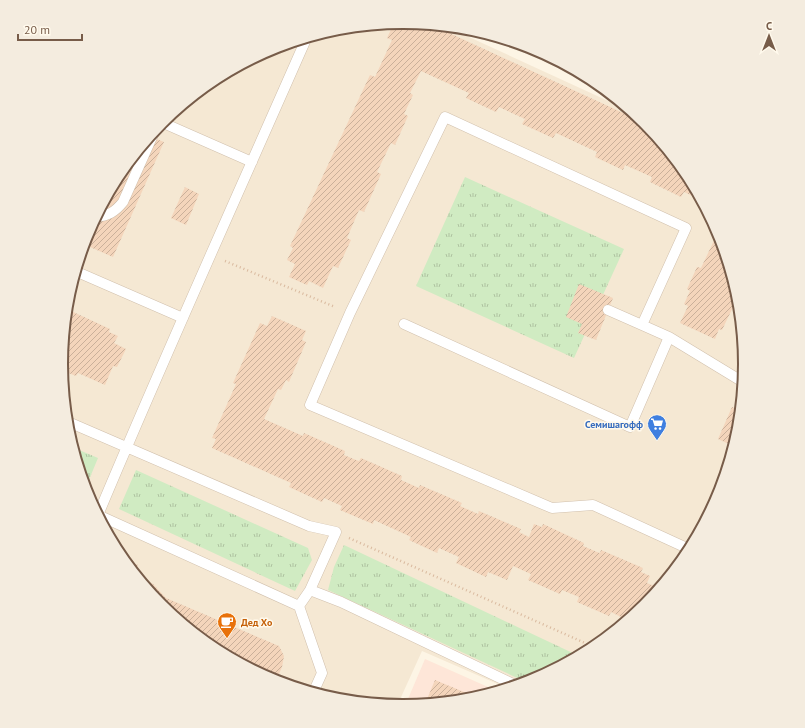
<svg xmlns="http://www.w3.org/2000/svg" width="805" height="728" font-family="'PT Sans',sans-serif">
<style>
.residential{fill:#f5e8d3}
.commercial{fill:#fee6d8}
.grass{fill:url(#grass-tufts)}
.building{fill:url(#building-hatch)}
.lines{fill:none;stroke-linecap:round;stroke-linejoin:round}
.service-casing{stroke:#d1c0ad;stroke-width:11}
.path{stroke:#d9b99e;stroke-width:2.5;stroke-dasharray:1 3;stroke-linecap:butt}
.service{stroke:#fff;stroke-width:10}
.labels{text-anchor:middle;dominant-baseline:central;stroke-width:3;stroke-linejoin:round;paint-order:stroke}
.shop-label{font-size:10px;font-weight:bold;fill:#366cbe;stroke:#fff9ec;text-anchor:end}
.food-label{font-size:10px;font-weight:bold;fill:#c56008;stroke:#fff9ec;text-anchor:start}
.rim{fill:none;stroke:#775c49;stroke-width:2}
</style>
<defs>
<pattern id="grass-tufts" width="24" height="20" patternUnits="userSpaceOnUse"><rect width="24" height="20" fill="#d0ebc2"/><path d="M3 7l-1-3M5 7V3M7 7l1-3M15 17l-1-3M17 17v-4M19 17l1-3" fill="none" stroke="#aec2a0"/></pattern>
<pattern id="building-hatch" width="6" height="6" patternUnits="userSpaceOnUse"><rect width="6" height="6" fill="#f4d5bb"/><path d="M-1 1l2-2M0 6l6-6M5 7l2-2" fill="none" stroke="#cab09a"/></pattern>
</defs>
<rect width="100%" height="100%" fill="#fdf5e5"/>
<!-- residential -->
<path class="residential" d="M403,22L445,26L630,111L644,122L687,174L719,233L738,298L744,364L738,431L718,495L687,554L644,606L592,648L533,680L507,688L422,651L397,706L336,699L271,680L212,648L161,606L118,554L86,495L67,430L61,364L67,297L87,233L118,174L161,122L213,80L272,48L336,29Z"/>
<!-- commercial -->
<path class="commercial" d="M425,659L497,691L469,699L405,706Z"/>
<!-- grass -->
<path class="grass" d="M465,177L624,249L574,358L416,286Z
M72,447L98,458L86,487L84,486Z
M136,470L308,548L312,560L295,591L119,509Z
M344,545L579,656L533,680L526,682L328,590L334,567Z"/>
<!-- building -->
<path class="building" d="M403,22L432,25L645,123L687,174L701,200L684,192L681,197L650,182L652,177L625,165L623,170L595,157L597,152L556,133L553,138L522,124L525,119L499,107L496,112L466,98L469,93L421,71L410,93L413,95L404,114L408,116L395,145L391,143L377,172L381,174L364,212L359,210L347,238L351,240L338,268L333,266L323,288L309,281L307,285L289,277L295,264L287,260L293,248L290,246L370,75L375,77L392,40L387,38L394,23Z
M149,136L164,142L113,257L83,244L87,233L118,174Z
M185,187L199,194L186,225L171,218Z
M718,232L738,303L736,301L722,330L719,329L715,339L680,323L688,306L684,304L690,291L687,289L697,267L701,268Z
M579,284L613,298L596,340L578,333L582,324L566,317Z
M69,310L110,329L109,332L118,336L114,343L126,349L117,367L113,366L105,385L78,373L76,376L61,370V364L66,313H67Z
M272,316L306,331L302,340L306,342L289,382L286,380L281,390L278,389L264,419L303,436L304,433L345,451L344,455L356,460L359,461L361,458L402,476L401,480L419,488L420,485L462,503L460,506L478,514L479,511L521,529L519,532L529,537L534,524L542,527L543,524L584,543L583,546L597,552L600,553L601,550L643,568L641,572L650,576L647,583L659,588L658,589L644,606L627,620L611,612L609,616L577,602L579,597L562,590L560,594L528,580L531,574L513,566L507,580L488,572L486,577L456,563L459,557L439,548L437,553L409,540L411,537L374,520L373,524L340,510L342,506L324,498L322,502L289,487L291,483L212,448L216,439L212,438L236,384L233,383L260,323L267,326Z
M732,407L740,410L738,431L733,446L718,439Z
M122,558L138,565L134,573L153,584L166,598L279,646L284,656L282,667L276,681L212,648L161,606Z
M435,680L476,697L469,699L425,704Z"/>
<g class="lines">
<!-- service casing -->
<g class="service-casing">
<path id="service" d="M161,122L252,162
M95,217C108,216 115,212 123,202L157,126
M75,271L183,318
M608,310L642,325
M404,324L630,427L669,337
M66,421L309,526L336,532L310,590L299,606L98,515C165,355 237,196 307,37
M689,549L593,505L552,508L310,405L350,313L445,117L686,228L642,325L669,337L743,382
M310,590L341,602L515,685
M299,606L322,673L313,693"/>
</g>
<!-- path -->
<path class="path" d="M225,261L335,307
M349,538L594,647"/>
<!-- service -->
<use href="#service" class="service"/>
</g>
<!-- icons -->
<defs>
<g id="supermarket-pin" transform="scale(1)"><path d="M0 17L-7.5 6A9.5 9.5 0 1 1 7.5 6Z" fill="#3f7fe0" stroke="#fff9ec"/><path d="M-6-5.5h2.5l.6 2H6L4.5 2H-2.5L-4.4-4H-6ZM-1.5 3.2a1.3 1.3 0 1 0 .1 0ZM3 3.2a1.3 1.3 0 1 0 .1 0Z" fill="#fff"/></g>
<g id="cafe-pin" transform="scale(1)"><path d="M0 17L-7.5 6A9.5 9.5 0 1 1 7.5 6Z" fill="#e8710a" stroke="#fff9ec"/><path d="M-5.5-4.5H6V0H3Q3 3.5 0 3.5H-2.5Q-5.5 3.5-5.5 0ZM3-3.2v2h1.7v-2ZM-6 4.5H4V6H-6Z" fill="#fff"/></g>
</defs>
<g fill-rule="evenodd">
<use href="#supermarket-pin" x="657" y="424"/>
<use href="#cafe-pin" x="227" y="622"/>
</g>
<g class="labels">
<!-- shop labels -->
<g class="shop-label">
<text x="643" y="424">Семишагофф</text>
</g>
<!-- food labels -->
<g class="food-label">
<text x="241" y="622">Дед Хо</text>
</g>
</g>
<!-- crop -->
<path d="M0 0H805V728H0ZM68 364a335 335 0 1 1 670 0a335 335 0 1 1-670 0Z" fill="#f4ecdf" fill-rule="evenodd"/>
<path class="rim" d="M68 364a335 335 0 1 1 670 0a335 335 0 1 1-670 0Z"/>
<!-- north arrow -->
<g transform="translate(769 36)" stroke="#fff9ec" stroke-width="3" paint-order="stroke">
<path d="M0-3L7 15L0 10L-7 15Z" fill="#775c49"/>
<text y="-6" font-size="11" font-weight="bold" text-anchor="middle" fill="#775c49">С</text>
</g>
<!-- scale -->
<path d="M18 34v6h64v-6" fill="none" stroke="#775c49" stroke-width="2"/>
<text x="24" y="34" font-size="12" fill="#775c49" stroke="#fff9ec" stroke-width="3" paint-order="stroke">20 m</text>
</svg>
